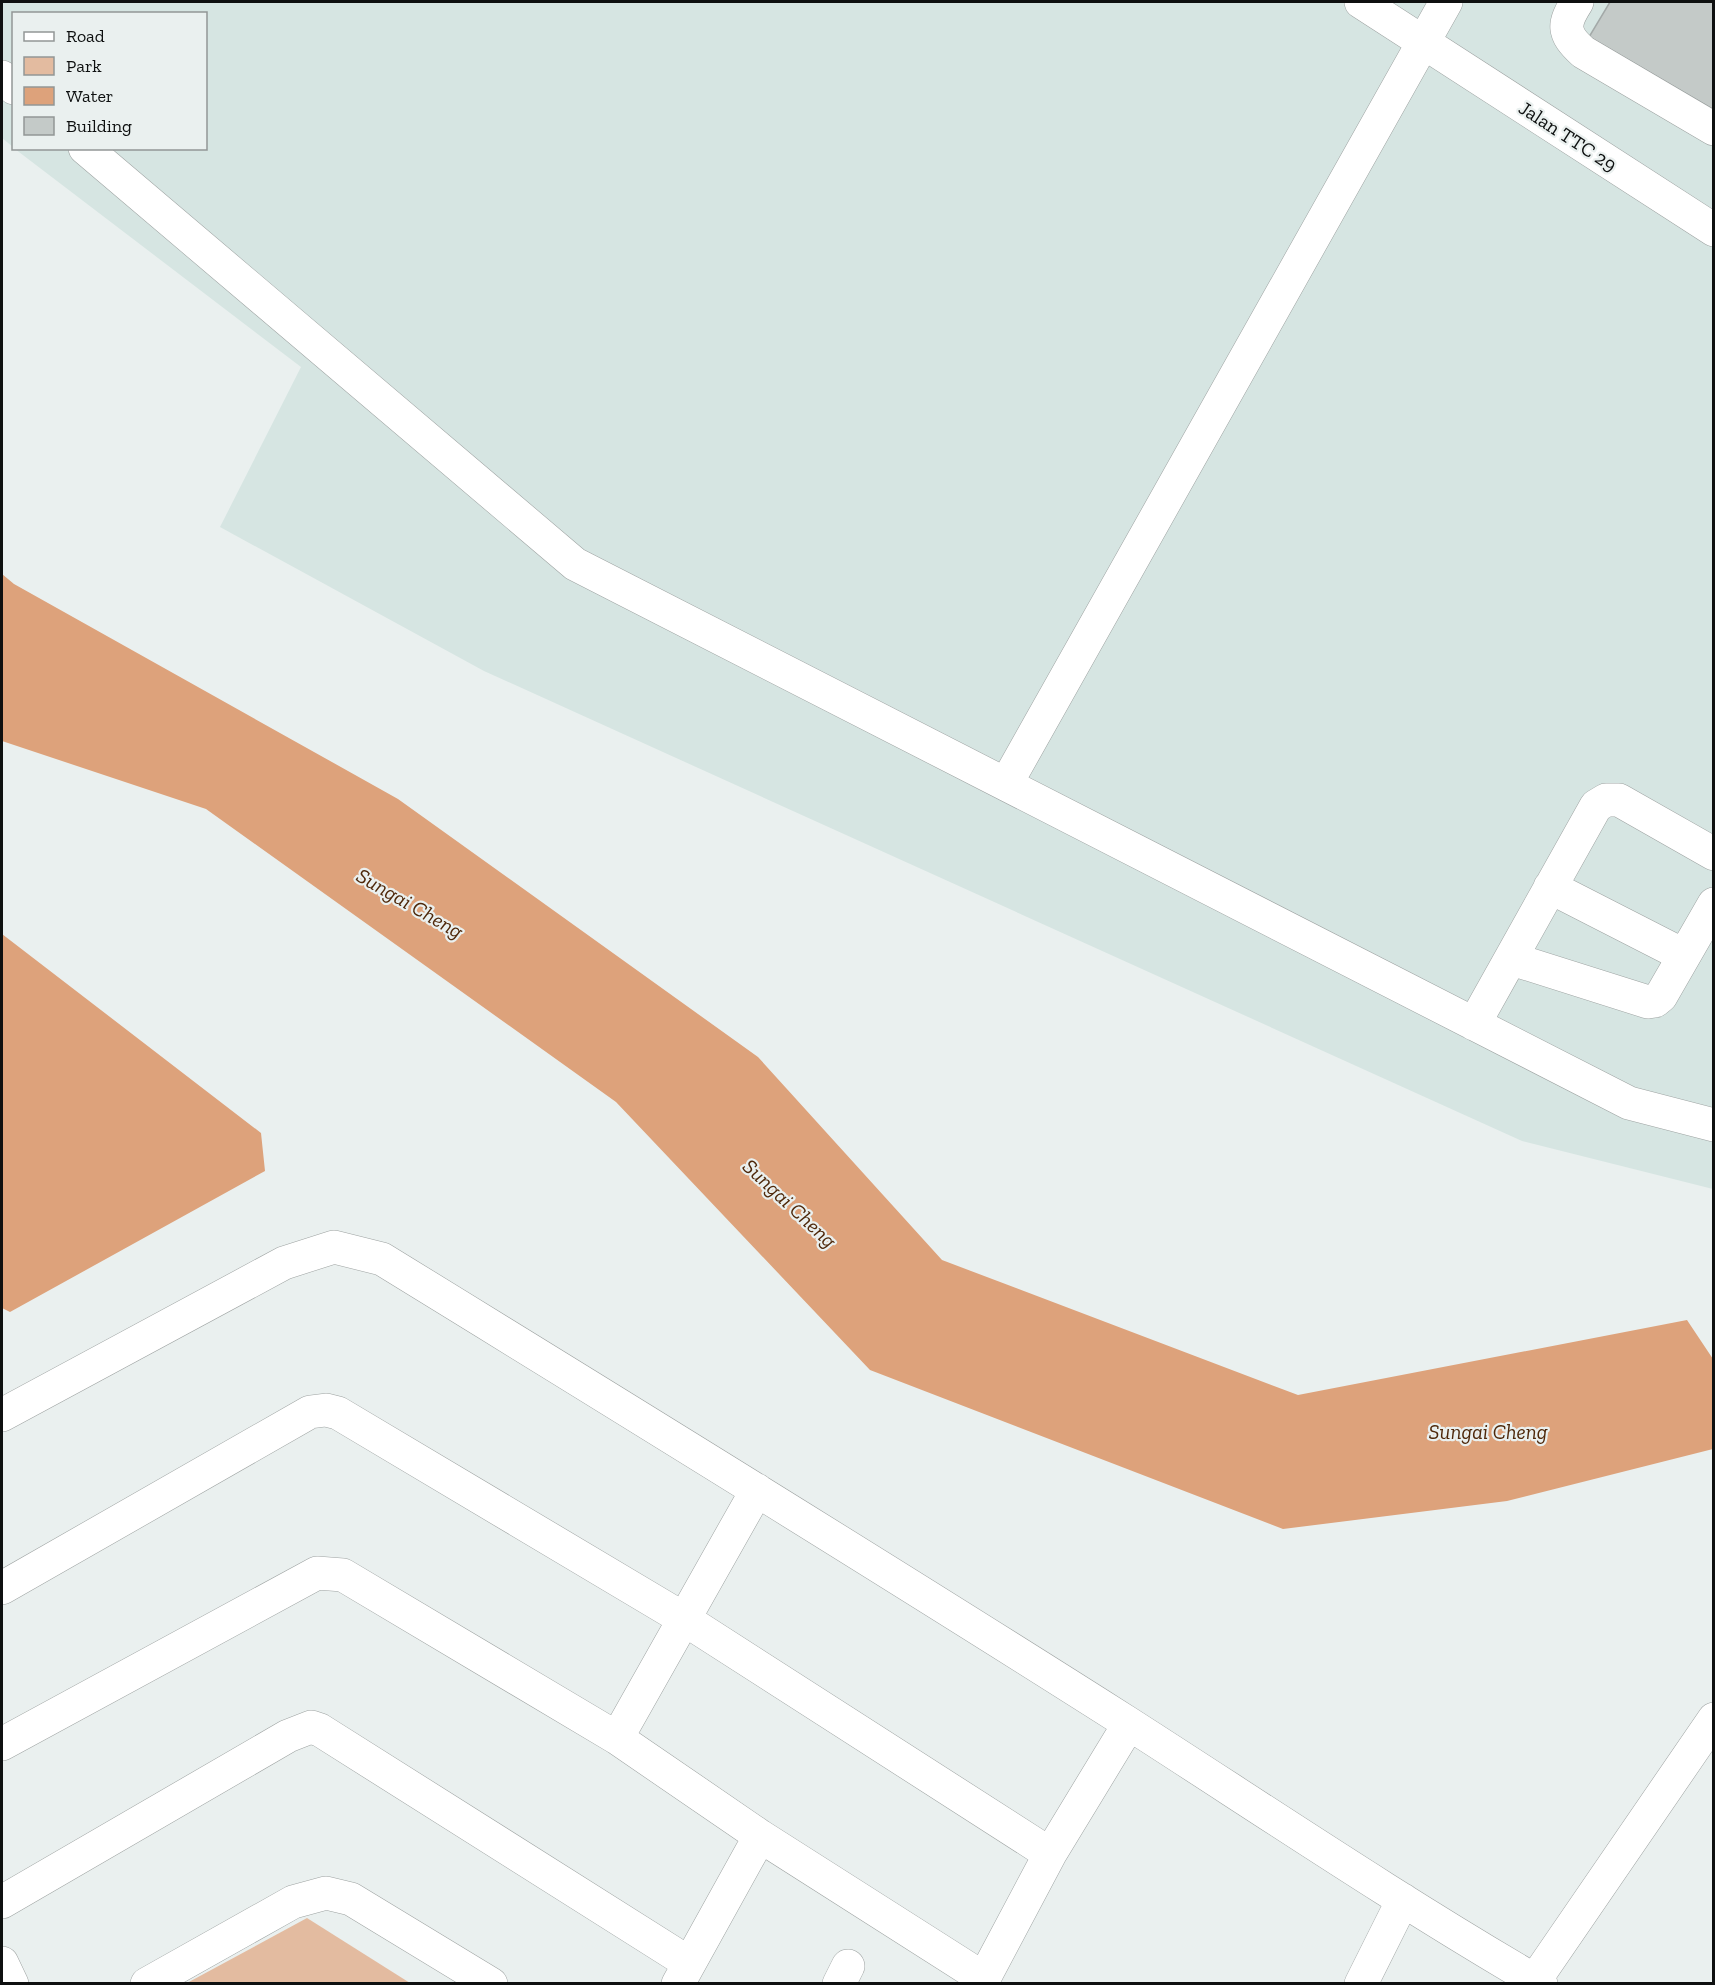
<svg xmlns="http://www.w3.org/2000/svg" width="1715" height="1985" font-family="'Zilla Slab',serif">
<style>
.built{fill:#d6e5e2}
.green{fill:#e3bba0}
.water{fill:#dda27b}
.building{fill:#c4cac8;stroke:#a3a9a8;stroke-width:1.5}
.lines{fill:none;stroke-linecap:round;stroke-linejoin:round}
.minor-casing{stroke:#9ea3a2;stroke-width:34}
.minor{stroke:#fff;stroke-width:33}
.labels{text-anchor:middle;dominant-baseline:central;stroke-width:4.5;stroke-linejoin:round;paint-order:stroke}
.street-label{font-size:20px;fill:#0e1010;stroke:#eaf0ef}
.water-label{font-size:21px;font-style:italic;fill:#4f280a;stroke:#eaf0ef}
</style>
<rect width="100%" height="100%" fill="#eaf0ef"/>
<!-- built -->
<path class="built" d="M2,2H1713V1189L1522,1141L484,671L220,527L301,367L15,149L206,148V14H14L13,147L2,138Z"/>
<!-- green -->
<path class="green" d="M307,1918L410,1983H187Z"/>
<!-- water -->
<path class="water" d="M2,574L14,584L398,799L758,1057L942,1260L1298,1395L1687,1320L1713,1359V1449L1507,1501L1283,1529L870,1370L616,1102L206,809L2,741Z
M2,934L261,1133L265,1171L10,1312L2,1308Z"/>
<!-- building -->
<path class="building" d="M1610,2H1714V110L1589,37Z"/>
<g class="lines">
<!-- minor casing -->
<g class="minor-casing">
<path id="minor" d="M1361,2L1714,230
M1577,2C1563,24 1562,33 1583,52L1714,129
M2,77L14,88
M85,148L575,564L1629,1103L1714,1125
M1006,784L1446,2
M1550,887L1683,955
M1512,959L1648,1002L1655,1001L1661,996L1714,904
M1474,1024L1596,806L1606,800H1619L1714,854
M2,1415L284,1263L334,1247L382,1259C631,1412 881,1566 1128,1723C1265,1811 1400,1902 1541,1984
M2,1588L310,1412L326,1410L338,1413L684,1619L1050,1854
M617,1738L757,1490
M2,1744L317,1573L343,1575L617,1738L760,1836L983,1978
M2,1902L288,1736L311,1727L320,1730L689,1963
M2,1963L12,1984
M1535,1980L1714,1719
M147,1984L293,1902L326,1893L351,1899L491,1984
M678,1984L760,1836
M839,1984L848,1966
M981,1984L1050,1854L1129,1724
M1361,1984L1403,1900"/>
</g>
<!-- minor -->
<use href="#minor" class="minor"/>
</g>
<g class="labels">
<!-- street labels -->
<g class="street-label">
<text transform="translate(1568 136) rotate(33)">Jalan TTC 29</text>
</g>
<!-- water labels -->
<g class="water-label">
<text transform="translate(410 903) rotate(30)">Sungai Cheng</text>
<text transform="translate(790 1203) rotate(43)">Sungai Cheng</text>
<text x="1488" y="1431">Sungai Cheng</text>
</g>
</g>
<!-- border -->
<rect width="1715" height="1985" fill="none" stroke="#0e1010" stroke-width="6"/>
<!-- legend -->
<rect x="12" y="12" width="195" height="138" fill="#eaf0ef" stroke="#929696" stroke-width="1.5"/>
<rect x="24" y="32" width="30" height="9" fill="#ffffff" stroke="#929696" stroke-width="1.5"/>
<text x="66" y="42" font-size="18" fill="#0e1010">Road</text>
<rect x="24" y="57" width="30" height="18" fill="#e3bba0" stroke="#929696" stroke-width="1.5"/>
<text x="66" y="72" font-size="18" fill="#0e1010">Park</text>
<rect x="24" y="87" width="30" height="18" fill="#dda27b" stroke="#929696" stroke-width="1.5"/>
<text x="66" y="102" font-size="18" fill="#0e1010">Water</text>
<rect x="24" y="117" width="30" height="18" fill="#c4cac8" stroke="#929696" stroke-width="1.5"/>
<text x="66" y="132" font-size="18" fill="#0e1010">Building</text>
</svg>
